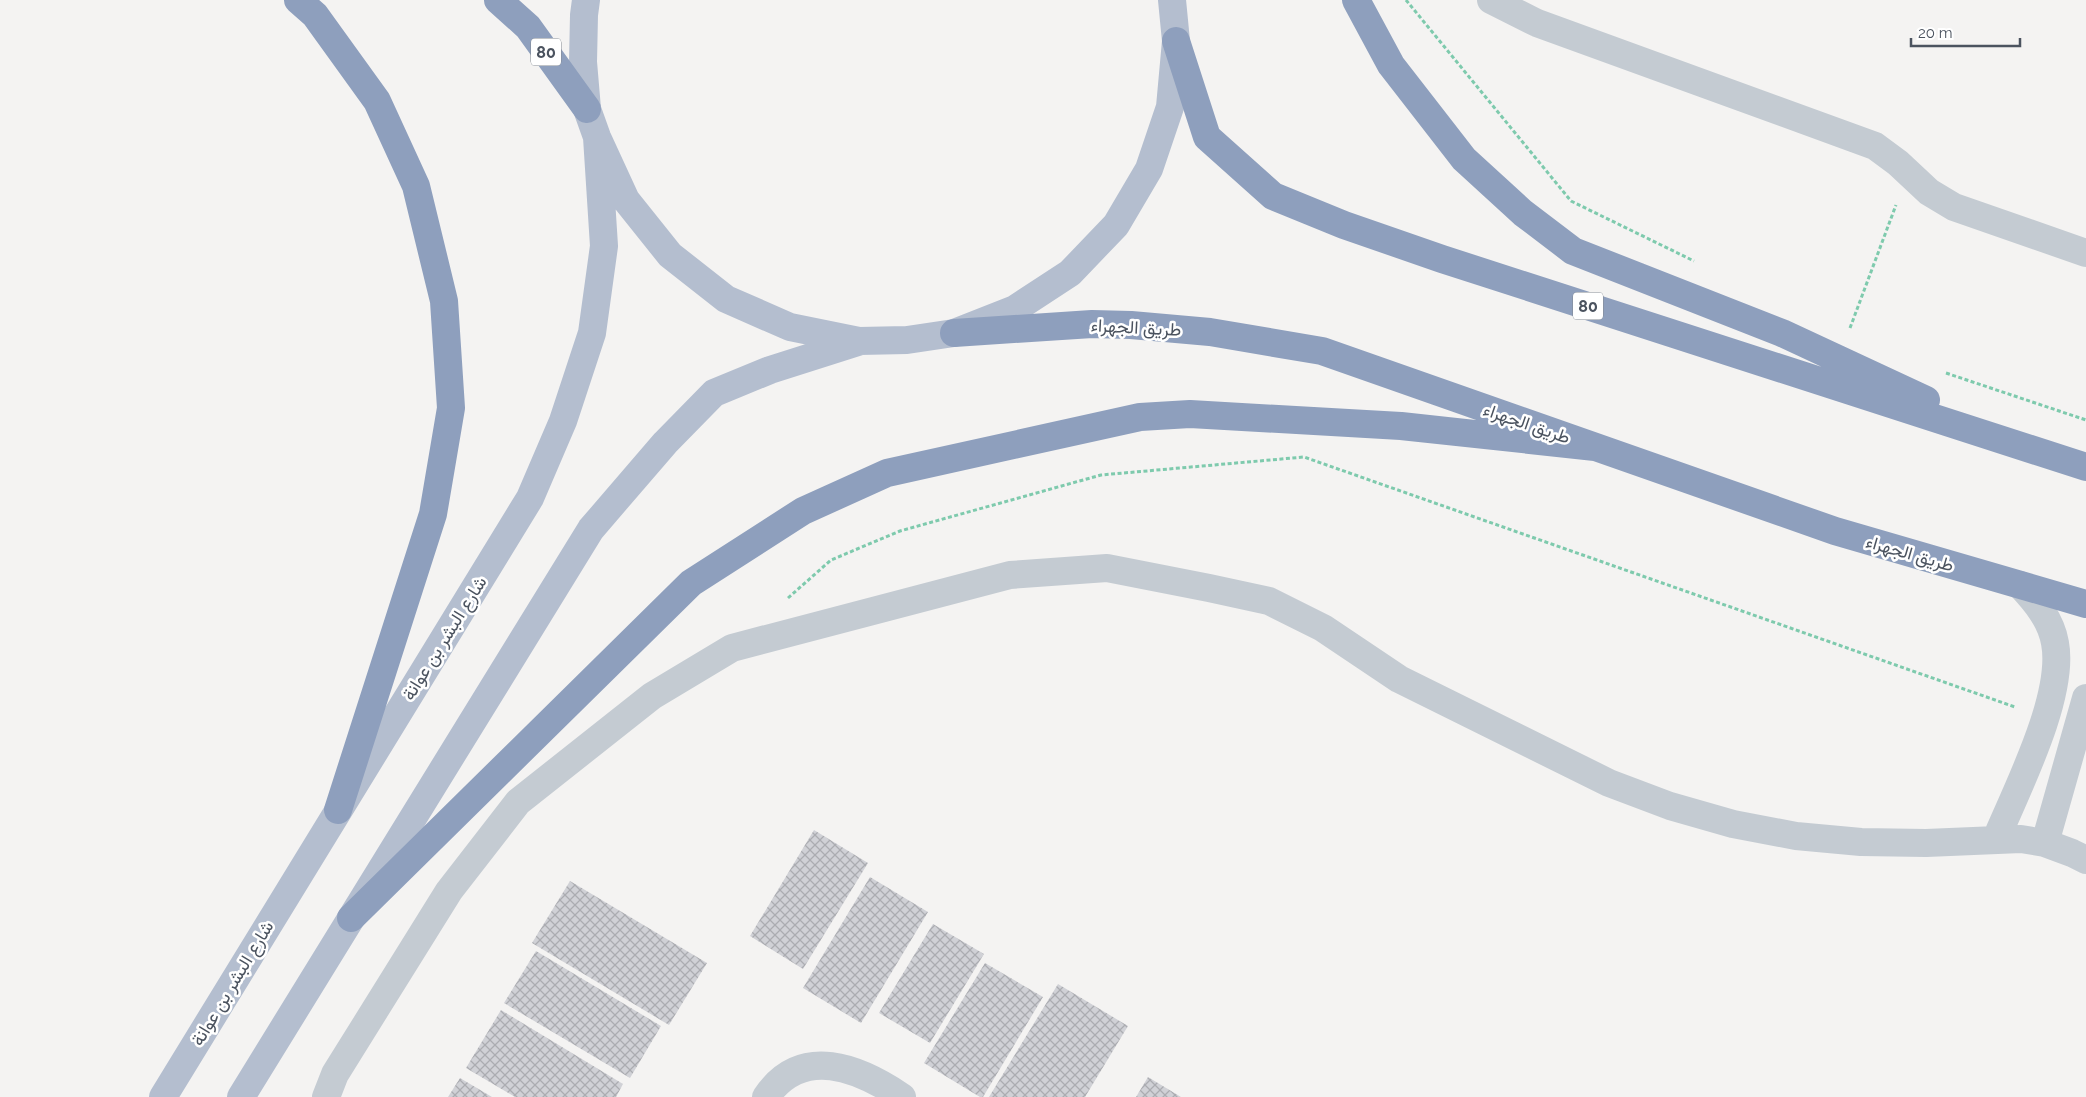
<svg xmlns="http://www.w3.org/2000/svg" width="2086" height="1097" font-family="Raleway,Vazirmatn,sans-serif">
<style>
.building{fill:url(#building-cross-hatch)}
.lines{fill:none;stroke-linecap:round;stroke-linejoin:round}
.path{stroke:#7ecaad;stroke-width:3;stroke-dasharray:4 2.5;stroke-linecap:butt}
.minor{stroke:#c4cbd2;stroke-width:28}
.major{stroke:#b4becf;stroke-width:28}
.highway{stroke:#8e9fbd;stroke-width:28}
.labels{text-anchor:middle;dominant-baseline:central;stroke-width:5;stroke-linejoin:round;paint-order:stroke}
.shield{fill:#fff;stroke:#81878f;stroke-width:1}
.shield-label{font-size:16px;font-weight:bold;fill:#4b535f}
.street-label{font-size:18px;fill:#4b535f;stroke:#fff}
</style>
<defs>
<pattern id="building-cross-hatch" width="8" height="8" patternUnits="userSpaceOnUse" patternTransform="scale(1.25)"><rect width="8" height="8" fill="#d0d1d6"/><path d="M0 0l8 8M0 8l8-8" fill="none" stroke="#abacb1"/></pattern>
</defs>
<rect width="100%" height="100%" fill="#f4f3f2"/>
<!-- building -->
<path class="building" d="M814,830L868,863L803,969L750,936Z
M870,877L928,912L861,1023L803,988Z
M570,881L707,963L669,1025L532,943Z
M933,924L984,954L930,1043L879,1013Z
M536,951L661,1026L630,1078L504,1003Z
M985,963L1043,997L983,1097H980L924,1063Z
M1058,984L1128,1026L1085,1097H989Z
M501,1010L623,1084L616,1097H515L466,1068Z
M1148,1077L1181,1097H1136Z
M460,1078L492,1097H448Z"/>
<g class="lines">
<!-- path -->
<path class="path" d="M1406,0L1571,201L1694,261
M1850,328L1896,205
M1946,373L2086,420
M788,598L831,560L900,531L1101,475L1304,457L2015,707"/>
<!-- minor -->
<path class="minor" d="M1491,0L1537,23L1875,146L1898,163L1929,192L1954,207L2086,253
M1996,839C2017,789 2065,696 2055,643C2051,620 2036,602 2020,585
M2045,843L2086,698
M326,1097L335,1074L449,891L518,802L652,696L732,648L1010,575L1107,568L1209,588L1269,601L1323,628L1399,679L1609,783L1670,806L1733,824L1796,836L1861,842L1926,843L2021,839L2045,843L2072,853L2086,860
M766,1097C802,1044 859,1068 902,1097"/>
<!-- major -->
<path class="major" d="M586,0L584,15L583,62L587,109L597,137L626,200L670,255L726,299L790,327L859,341L907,340L954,333L1015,309L1070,273L1116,225L1149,169L1170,107L1176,41L1172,0
M163,1097L530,498L563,421L592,333L604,246L597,137
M241,1097L591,529L665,443L714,393L770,370L858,342"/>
<!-- highway -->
<path class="highway" d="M298,0L315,15L377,101L416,186L444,301L451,408L433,514L338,810
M498,0L528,27L587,109
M1356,0L1391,65L1464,159L1523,213L1573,251L1782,333L1926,400
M1176,41L1207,137L1273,196L1344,225L1442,259L2086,467
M954,333L1092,324L1131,325L1210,332L1322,351L1835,531L2086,604
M351,918L691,583L803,511L887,473L1140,417L1190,414L1401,426L1595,447"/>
</g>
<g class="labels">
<!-- shield labels -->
<g class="shield">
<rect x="531" y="38.5" width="30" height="27" rx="4"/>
<rect x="1573" y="292.5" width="30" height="27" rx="4"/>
</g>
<g class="shield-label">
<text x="546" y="52">80</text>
<text x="1588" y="306">80</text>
</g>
<!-- street labels -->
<g class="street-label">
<text transform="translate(1136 327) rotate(3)">طريق الجهراء</text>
<text transform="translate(1527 423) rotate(19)">طريق الجهراء</text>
<text transform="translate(1910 553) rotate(16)">طريق الجهراء</text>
<text transform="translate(444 638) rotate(-58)">شارع البشر بن عوانة</text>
<text transform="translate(232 983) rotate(-59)">شارع البشر بن عوانة</text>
</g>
</g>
<!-- scale -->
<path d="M1911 38v8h109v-8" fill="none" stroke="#4b535f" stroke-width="2.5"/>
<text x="1918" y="38" font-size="15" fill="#4b535f" stroke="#ffffff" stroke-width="4" paint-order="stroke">20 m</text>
</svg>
